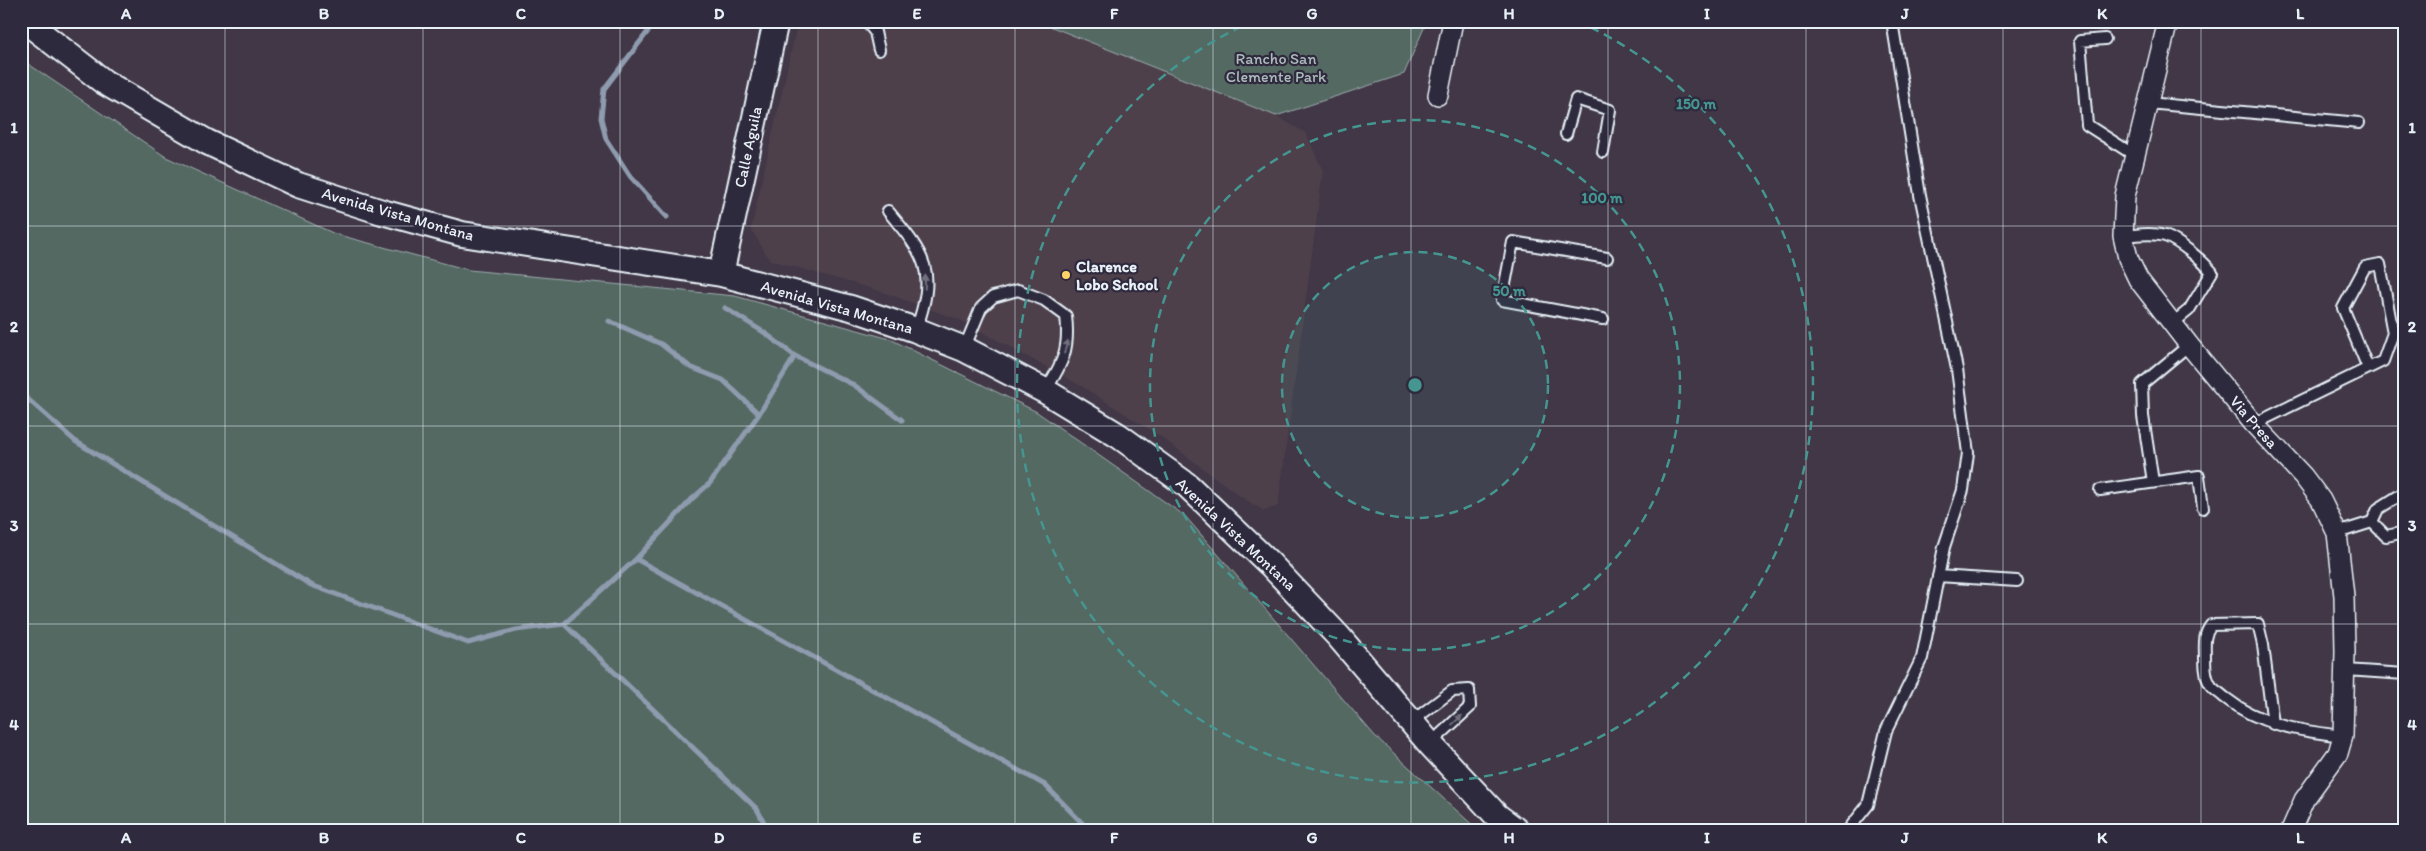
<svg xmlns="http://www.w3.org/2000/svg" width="2426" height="851" font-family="Itim,sans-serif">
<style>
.built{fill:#4e404c}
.green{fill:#546964;stroke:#9eadae}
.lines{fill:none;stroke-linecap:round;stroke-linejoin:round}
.stream{stroke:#8f9bae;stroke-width:5}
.service-casing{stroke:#e8f1f8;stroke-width:14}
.minor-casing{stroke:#e8f1f8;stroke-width:22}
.tertiary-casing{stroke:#e8f1f8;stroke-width:28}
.service{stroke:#2f2a3d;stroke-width:10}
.minor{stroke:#2f2a3d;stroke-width:19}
.tertiary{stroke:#2f2a3d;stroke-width:24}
.oneway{fill:#70707e}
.grid{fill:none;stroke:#e8f1f8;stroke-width:1;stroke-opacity:0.55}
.ring{fill:none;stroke:#459590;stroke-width:2.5;stroke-dasharray:9 6}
.poi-dot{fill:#ffd166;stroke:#2f2a3d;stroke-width:2}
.labels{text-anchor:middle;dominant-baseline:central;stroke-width:4.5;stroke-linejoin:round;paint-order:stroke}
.park-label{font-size:16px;fill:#adbbbd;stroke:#2f2a3d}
.street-label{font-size:16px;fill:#e8f1f8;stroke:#2f2a3d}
.poi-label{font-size:16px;font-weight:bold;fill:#e8f1f8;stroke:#2f2a3d;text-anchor:start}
.centre{fill:#459590;stroke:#2f2a3d;stroke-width:2.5}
.ring-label{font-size:15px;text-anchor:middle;font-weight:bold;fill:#459590;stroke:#2f2a3d;stroke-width:4.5;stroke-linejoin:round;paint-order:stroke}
.neatline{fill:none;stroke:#e8f1f8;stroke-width:2}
.grid-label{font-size:16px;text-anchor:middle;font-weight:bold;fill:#e8f1f8}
</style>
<rect width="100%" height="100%" fill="#413746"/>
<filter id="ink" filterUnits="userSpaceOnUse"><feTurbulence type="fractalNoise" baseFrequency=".02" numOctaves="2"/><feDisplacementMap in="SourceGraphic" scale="10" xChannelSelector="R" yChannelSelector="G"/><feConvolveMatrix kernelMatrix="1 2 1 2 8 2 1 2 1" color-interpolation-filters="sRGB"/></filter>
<g filter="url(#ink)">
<!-- built -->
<path class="built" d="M798,21H1037L1276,116L1306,133L1323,171L1278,506L1264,511L1237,494L1161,437L1083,387L960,320L877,290L770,260L751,229Z"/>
<!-- green -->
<path class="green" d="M1037,21H1427L1404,74L1276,116Z
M21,59L166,157L335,234L469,270L735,296L890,339L1037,412L1185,516L1375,736L1478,830H21Z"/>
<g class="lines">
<!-- stream -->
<path class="stream" d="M656,21L604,89L601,118L606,139L630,176L667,217
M725,308L765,333L795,356L854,385L902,420
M609,321L661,344L690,367L723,380L759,414
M21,393L75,441L311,585L468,643L516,630L564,624L636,559L692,499L710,483L759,414L795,356
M636,559L1045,785L1089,830
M564,624L757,809L768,830"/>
<!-- service casing -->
<g class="service-casing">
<path id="service" d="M866,21L875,32L879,50
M2105,39L2080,41L2087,125L2134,155
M2148,103L2359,123
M1566,134L1576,99L1610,110L1603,152
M888,211C926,257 937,270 916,330
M2123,236C2136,235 2152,232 2165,236C2179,241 2202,260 2212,272L2189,310L2173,323
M1603,319L1502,300L1513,242L1607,258
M964,349L981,308L993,297L1018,290L1044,300L1066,316C1070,349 1063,363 1045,391
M2254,424L2383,361L2393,333L2380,264L2365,267L2343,308L2368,368
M2153,482L2143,416L2142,384L2189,345
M2100,490L2199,476L2203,508
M2372,522L2386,536L2405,532
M2337,533L2372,522L2378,509L2405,492
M1938,576L2017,581
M2346,670L2405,674
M1411,722L1452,691L1469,690L1470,707L1430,744
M2273,724L2263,645L2258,624L2211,625C2203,635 2205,645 2205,658C2205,665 2206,678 2210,684C2212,689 2220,693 2224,697C2259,725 2300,731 2343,736
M1848,830L1868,805L1886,731L1922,658L1944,547L1963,490L1968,453L1957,369L1920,195L1892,21"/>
</g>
<!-- minor casing -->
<g class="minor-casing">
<path id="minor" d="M2168,21L2125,196L2123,236L2128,258L2138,279L2189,345L2254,424L2303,476L2321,500L2337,533L2344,596L2345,652L2343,736L2338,753L2304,800L2291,830
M1438,95L1453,21"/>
</g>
<!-- tertiary casing -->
<g class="tertiary-casing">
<path id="tertiary" d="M25,21L104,82L207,142L298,185L382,212L462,234L721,274L851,308L916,330L964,349L1045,391L1119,436L1187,485L1270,564L1339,637L1430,744L1497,816L1516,830
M721,274L776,21"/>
</g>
<!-- service -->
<use href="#service" class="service"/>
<!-- minor -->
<use href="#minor" class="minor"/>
<!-- tertiary -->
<use href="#tertiary" class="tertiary"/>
</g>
<!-- one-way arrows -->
<defs><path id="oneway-solid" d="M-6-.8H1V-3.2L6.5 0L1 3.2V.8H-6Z" transform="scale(1.25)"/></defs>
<g class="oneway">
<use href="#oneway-solid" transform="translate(925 282) rotate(-88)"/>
<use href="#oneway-solid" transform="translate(1066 347) rotate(-74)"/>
<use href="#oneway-solid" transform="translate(1457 720) rotate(-43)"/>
</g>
</g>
<!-- grid -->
<path class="grid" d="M225,21V830M423,21V830M620,21V830M818,21V830M1015,21V830M1213,21V830M1411,21V830M1608,21V830M1806,21V830M2003,21V830M2201,21V830M21,226H2405M21,426H2405M21,624H2405"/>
<!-- distance rings -->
<circle cx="1415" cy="385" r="133" fill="#459590" fill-opacity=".12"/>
<g class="ring">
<circle cx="1415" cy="385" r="133"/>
<circle cx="1415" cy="385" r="265"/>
<path d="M1577 21A398 398 0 1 1 1253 21"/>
</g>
<!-- markers -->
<circle class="poi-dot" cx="1066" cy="275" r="5"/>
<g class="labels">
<!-- park labels -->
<g class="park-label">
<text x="1276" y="58">Rancho San<tspan x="1276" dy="18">Clemente Park</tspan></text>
</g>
<!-- street labels -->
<g class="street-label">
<text transform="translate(748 147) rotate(-78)">Calle Aguila</text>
<text transform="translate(398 214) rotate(16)">Avenida Vista Montana</text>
<text transform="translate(837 307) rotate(16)">Avenida Vista Montana</text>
<text transform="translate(2254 422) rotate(49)">Via Presa</text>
<text transform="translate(1236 534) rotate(43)">Avenida Vista Montana</text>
</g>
<!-- poi labels -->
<g class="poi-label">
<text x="1076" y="266">Clarence<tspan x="1076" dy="18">Lobo School</tspan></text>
</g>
</g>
<circle cx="1415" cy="385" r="8" class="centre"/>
<g class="ring-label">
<text x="1696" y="109">150 m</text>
<text x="1602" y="203">100 m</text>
<text x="1509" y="296">50 m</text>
</g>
<!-- margin -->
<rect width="2426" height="851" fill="none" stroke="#2f2a3d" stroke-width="55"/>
<rect x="28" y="28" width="2370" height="796" class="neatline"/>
<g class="grid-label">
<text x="126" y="19">A</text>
<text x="324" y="19">B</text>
<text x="521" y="19">C</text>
<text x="719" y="19">D</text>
<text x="917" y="19">E</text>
<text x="1114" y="19">F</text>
<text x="1312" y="19">G</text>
<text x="1509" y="19">H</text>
<text x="1707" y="19">I</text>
<text x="1905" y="19">J</text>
<text x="2102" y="19">K</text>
<text x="2300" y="19">L</text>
<text x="14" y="133">1</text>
<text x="2412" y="133">1</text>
<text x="14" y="332">2</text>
<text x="2412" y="332">2</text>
<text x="14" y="531">3</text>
<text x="2412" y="531">3</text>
<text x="14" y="730">4</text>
<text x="2412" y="730">4</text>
<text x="126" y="843">A</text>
<text x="324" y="843">B</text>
<text x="521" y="843">C</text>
<text x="719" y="843">D</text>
<text x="917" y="843">E</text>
<text x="1114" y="843">F</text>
<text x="1312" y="843">G</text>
<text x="1509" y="843">H</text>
<text x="1707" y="843">I</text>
<text x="1905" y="843">J</text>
<text x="2102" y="843">K</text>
<text x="2300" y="843">L</text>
</g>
</svg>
